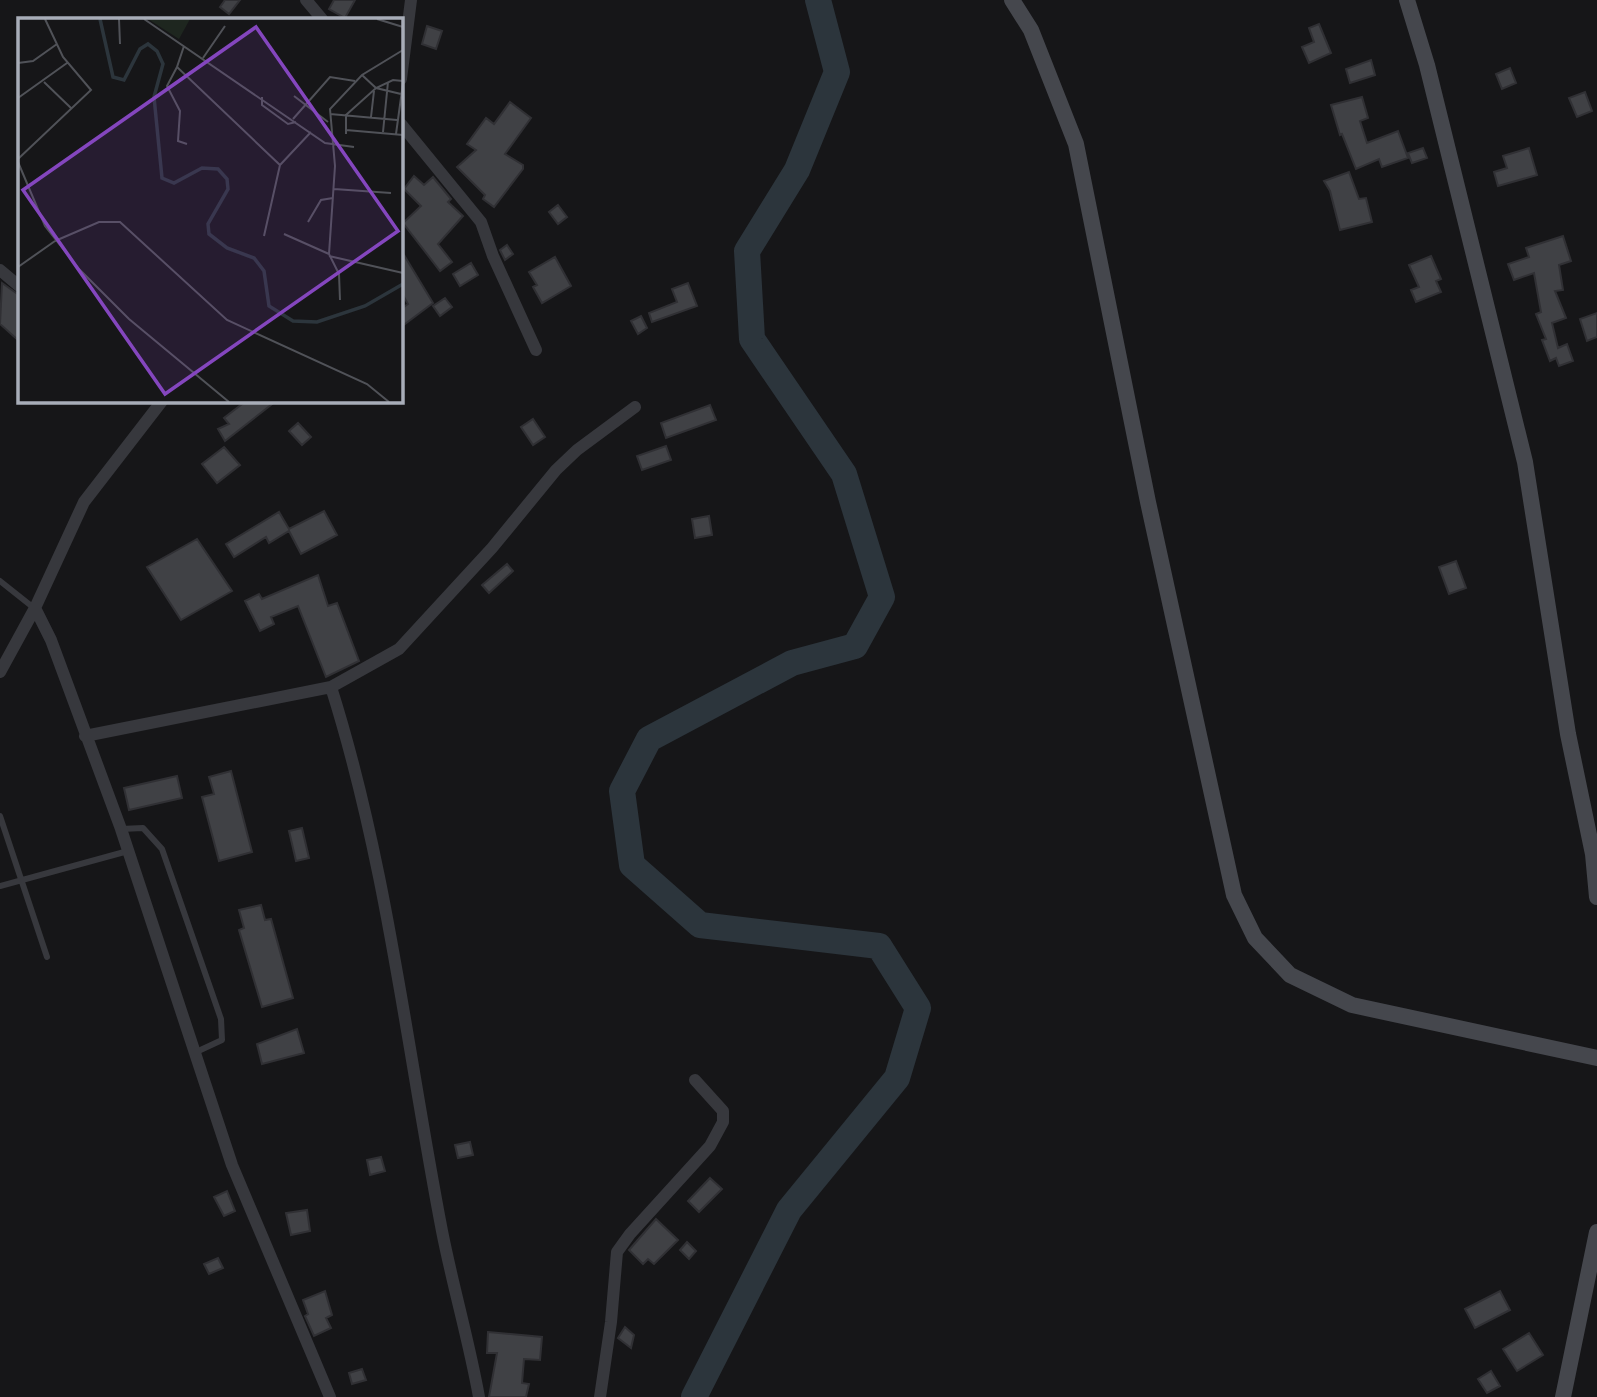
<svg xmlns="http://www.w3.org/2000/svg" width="1597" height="1397" font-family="'Roboto Condensed',sans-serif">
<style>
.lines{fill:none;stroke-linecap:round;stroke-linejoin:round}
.river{stroke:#2c353c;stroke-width:26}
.building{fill:#404145;stroke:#303034;stroke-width:2}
.lane{stroke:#37383d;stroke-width:6}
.street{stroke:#37383d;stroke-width:12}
.secondary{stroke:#45474d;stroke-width:16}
.inset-river{fill:none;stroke:#2c353c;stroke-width:3.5}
.inset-road{fill:none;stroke:#505258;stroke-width:2}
.view{fill:#8446be;fill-opacity:0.15;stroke:#8446be;stroke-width:3.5}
.inset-edge{fill:none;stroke:#a8adb8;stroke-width:3.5}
</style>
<rect width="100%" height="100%" fill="#161618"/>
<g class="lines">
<!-- river -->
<path class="river" d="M694,1397L789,1210L897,1078L918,1008L879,946L700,925L632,865L622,791L649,739L792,663L855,646L882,597L844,474L752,339L747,251L797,170L837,72L818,0"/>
</g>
<!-- building -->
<path class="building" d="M225,0H240L229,14L220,7Z
M334,0H355L345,18L329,9Z
M1319,24L1331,53L1309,63L1302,47L1314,42L1309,28Z
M427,26L442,31L436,49L422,44Z
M1371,60L1375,75L1350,83L1346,69Z
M1510,68L1516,83L1502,89L1496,74Z
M1585,92L1592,111L1577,117L1569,98Z
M1362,97L1368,118L1360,121L1367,143L1398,131L1408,158L1382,167L1379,159L1356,169L1342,134L1340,135L1331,105Z
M510,102L531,118L505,154L523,165V169L494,207L483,199L485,195L457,167L476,150L467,144L486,118L494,124Z
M1423,148L1427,158L1412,163L1408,153Z
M1529,148L1537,175L1498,186L1494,172L1507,168L1503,156Z
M1349,172L1359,199L1366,198L1372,222L1340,230L1330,191L1324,181Z
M414,176L424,185L433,177L451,199L448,202L463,216L438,244L452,262L440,271L403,223L421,206L404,189Z
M558,205L567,217L558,224L549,212Z
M1563,236L1571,261L1559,265L1563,290L1555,291L1566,318L1552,323L1558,348L1567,344L1573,361L1559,366L1556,358L1550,361L1542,340L1546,339L1536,314L1541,312L1534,273L1514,280L1508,264L1529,257L1526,248Z
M507,245L513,254L505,260L500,250Z
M401,250L433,303L401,327V309L408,304L401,292Z
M1431,256L1441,279L1436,281L1441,292L1416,302L1411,290L1419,287L1409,265Z
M555,257L571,286L542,303L533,287L537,285L529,272Z
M471,263L478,275L460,286L453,274Z
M2,283L19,295V341L0,324Z
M688,283L697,306L652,322L649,313L677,302L672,289Z
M445,298L452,307L440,316L433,306Z
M1597,313V337L1587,341L1580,319Z
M641,316L647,328L638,334L631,321Z
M246,401H276L225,441L218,429L229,424L224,418Z
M710,405L716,420L666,438L661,423Z
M533,419L545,437L533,445L521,427Z
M298,423L311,437L302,445L289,431Z
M666,446L671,460L642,470L637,456Z
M224,447L240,465L217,483L202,464Z
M324,511L337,535L301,554L289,531L269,543L266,537L234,557L226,544L279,512L289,529Z
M709,516L712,535L695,538L692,519Z
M197,539L232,591L181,620L147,567Z
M1456,561L1466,588L1449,594L1439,567Z
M507,564L513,571L489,593L482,585Z
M318,575L328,606L337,603L359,661L326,677L298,606L271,617L274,624L260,631L245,601L259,594L262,599Z
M231,771L252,852L219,861L202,797L214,794L209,777Z
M177,776L182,798L129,810L124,788Z
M302,828L309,858L296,861L289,831Z
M261,905L265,920L271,919L293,998L262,1007L239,930L244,928L239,910Z
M297,1029L304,1053L262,1064L257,1044Z
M470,1142L473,1155L458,1158L455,1145Z
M381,1157L385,1171L370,1175L367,1160Z
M710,1178L722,1189L699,1212L688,1201Z
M227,1191L235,1211L224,1216L214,1197Z
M307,1210L310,1231L291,1235L286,1213Z
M656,1219L678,1240L654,1264L648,1259L643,1264L629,1250Z
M687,1242L696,1251L689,1259L680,1250Z
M218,1258L223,1268L209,1274L204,1264Z
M325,1291L332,1315L326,1318L331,1328L314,1336L305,1316L308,1314L303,1300Z
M1500,1291L1510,1310L1475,1328L1465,1309Z
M625,1327L634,1335L631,1348L618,1338Z
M488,1332L542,1337L540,1360L524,1359L522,1383L529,1384L526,1397H489L497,1353H487Z
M1529,1333L1543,1355L1517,1371L1503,1349Z
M362,1369L366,1380L352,1384L349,1373Z
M1491,1371L1500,1386L1487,1393L1478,1379Z"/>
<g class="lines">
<!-- lane -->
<path class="lane" d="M0,581L34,608
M0,816L47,957
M121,829L143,828L162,849L221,1019L222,1040L194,1053
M0,886L128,851"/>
<!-- street -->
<path class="street" d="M306,0L322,19
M401,79L411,0
M401,124L481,222L493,256L536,350
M0,270L19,286
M35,608L51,640L121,829L232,1165L330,1397
M0,672L35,608L84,502L162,401
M331,687L399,649L492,548L556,470L577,450L635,407
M85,736L331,687C387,864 407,1050 442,1231C453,1287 469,1341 479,1397
M600,1397L611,1322L617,1252L630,1234L710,1146L723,1122V1111L695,1080"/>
<!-- secondary -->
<path class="secondary" d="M1012,0L1031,30L1076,144L1148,502L1234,895L1255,938L1290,975L1352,1005L1597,1058
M1407,0L1427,65L1525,462L1568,734L1593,854L1597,897
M1563,1397L1597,1232"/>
</g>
<!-- overview -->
<g transform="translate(18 18)">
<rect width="385" height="385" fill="#161618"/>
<path d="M130,1H172L161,21Z" fill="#1e261f"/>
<path class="inset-river" d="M82,1L95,59L106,62L122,31L130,26L139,33L145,46L136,79L144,160L156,165L184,150L200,151L209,161L210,171L190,206L191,216L209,230L236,240L246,253L251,288L275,303L299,304L347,288L385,266"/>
<path class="inset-road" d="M101,1L102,26M126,1L307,125L336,129M359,1L385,9M166,28L159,49L262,147L293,114M185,40L207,8M0,45L15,43L39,26M159,49L149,68L162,93L160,123L169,126M344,57L358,70L383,76M26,64L54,91M276,78L310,104M244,79V87L270,106L278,104M0,80L49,45M312,96L379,102M353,99L356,73M275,101L312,59L337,63M328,112L385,117M365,114L370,64M328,116V97L358,70L375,62L385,63M378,116L385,65M0,141L73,72L45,39L27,1M0,144L27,208L61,251L111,301L211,384M316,171L373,175M290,204L303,182L315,180M266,216L311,236M246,218L262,147M37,223L81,204H102L209,302L349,366L371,384M311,238L385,255M0,249L37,223M322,282L321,256L311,236L317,148L312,91L344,57L385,32"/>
<path class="view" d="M238,9L380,213L147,376L5,172Z"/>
<rect width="385" height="385" class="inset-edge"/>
</g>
</svg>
